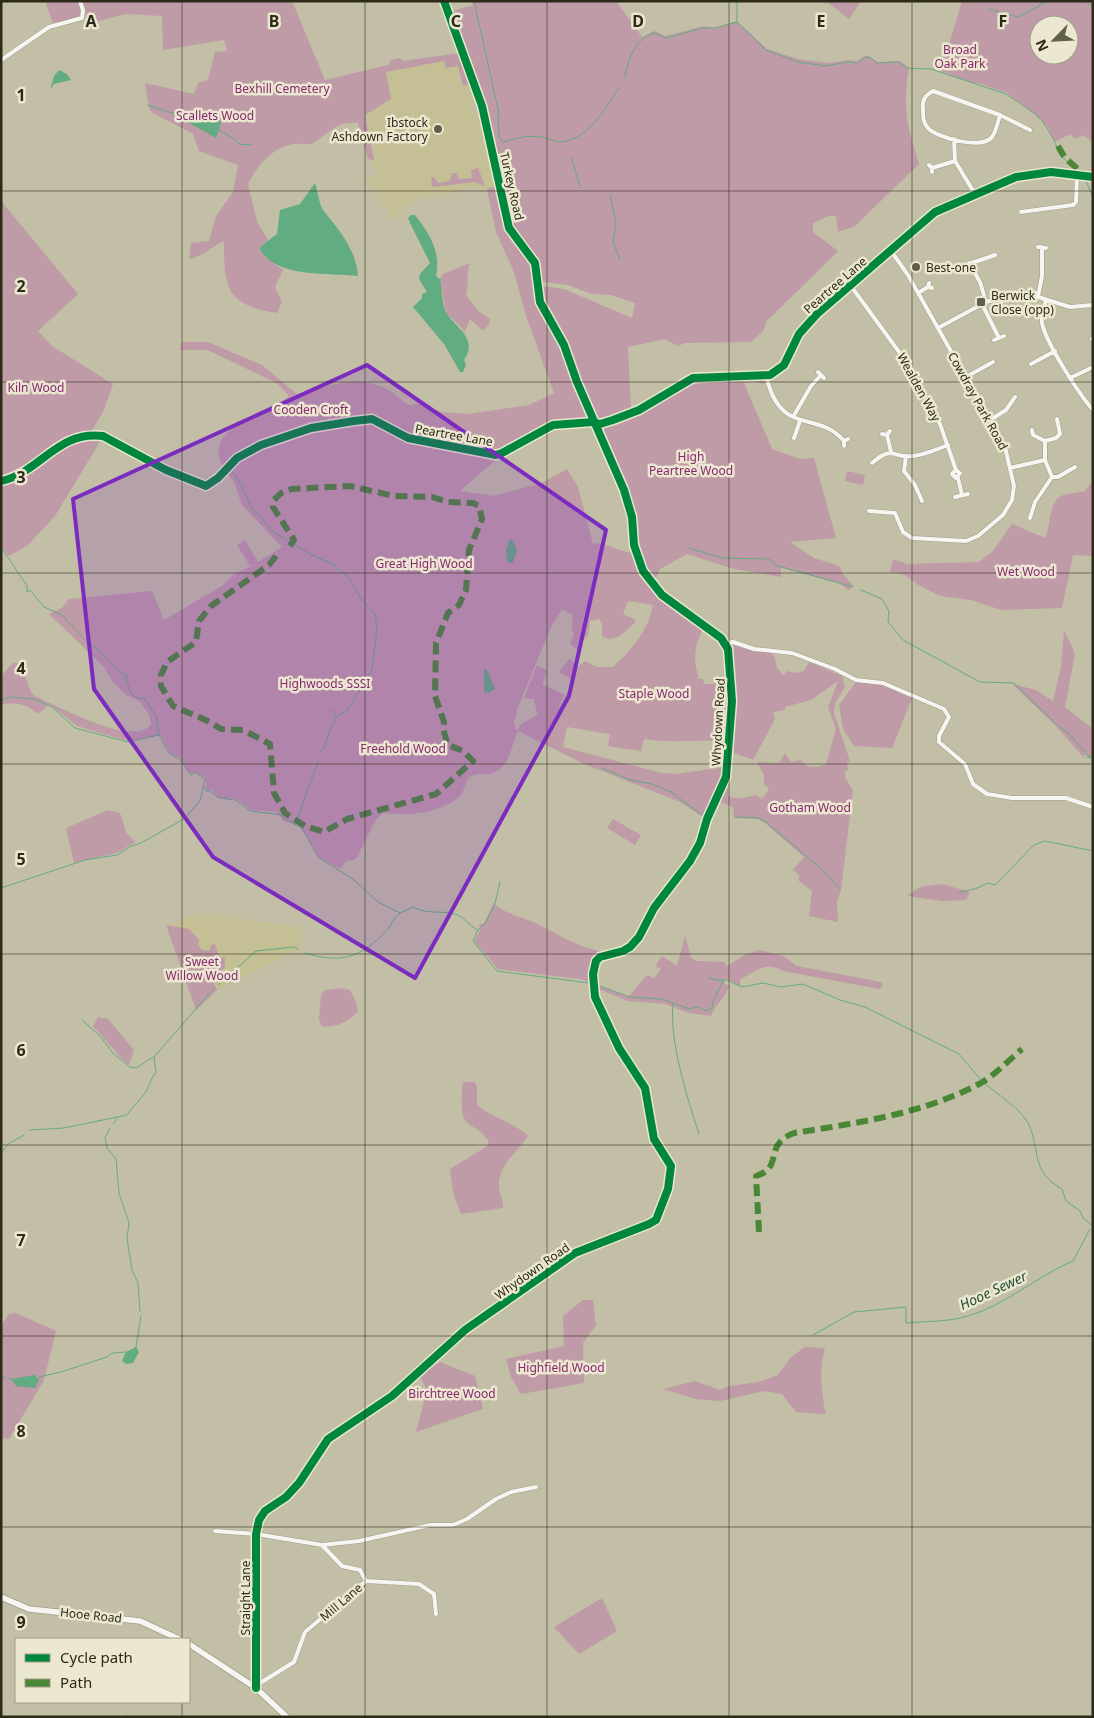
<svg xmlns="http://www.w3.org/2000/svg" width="1094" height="1718" font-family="'Noto Sans',sans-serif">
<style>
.built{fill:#c5bf96}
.green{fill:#bf9aa7;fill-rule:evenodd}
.water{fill:#62ac81}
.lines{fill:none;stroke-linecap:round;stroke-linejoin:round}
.stream{stroke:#62ac81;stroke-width:1}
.minor-casing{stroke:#9f9c88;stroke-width:5}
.tertiary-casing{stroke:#9f9c88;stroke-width:6}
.secondary-casing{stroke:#9f9c88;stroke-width:7}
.minor{stroke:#f6f5f2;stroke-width:4}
.tertiary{stroke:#f6f5f2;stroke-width:5}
.secondary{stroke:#f6f5f2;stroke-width:5.5}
.quiet{stroke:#498737;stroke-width:6;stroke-dasharray:12 6;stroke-linecap:butt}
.cycleway-casing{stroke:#ebe7d0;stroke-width:11}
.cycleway{stroke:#00873e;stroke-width:8}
.marked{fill:#7b2cbf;fill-opacity:0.2;stroke:#7b2cbf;stroke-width:4;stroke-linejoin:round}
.grid{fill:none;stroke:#2d2a18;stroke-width:1;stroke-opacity:0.55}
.poi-dot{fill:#615e4a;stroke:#ebe7d0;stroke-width:2}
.labels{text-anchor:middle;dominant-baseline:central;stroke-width:5;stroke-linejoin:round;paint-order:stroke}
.park-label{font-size:12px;fill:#882870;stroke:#ebe7d0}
.poi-label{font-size:12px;fill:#2d2a18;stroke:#ebe7d0;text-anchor:start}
.street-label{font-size:12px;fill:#2d2a18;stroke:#ebe7d0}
.water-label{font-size:14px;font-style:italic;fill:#224d37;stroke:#ebe7d0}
.grid-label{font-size:16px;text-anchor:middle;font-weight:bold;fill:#2d2a18;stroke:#ebe7d0;stroke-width:5;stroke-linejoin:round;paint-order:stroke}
</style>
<rect width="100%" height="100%" fill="#c2bfa6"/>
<!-- built -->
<path class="built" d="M444,61L458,66L463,86L471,84L476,99V103L470,107L472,111L478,112L482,115L498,186L487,189L476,187L434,196H422L405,207L394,222L365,177L378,176L371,161L374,159L365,114L386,72Z
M200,913L302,927L301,949L217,990L214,984L225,967V958L219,956L218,950H202L190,929L166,925Z"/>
<!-- green -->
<path class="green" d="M45,1H77L81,11L80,17L53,23Z
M82,1H292L325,80L388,65L391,60L400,58L403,61L459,53L471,84L463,86L458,66L446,68L444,61L386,72L391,99L365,115L374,160L368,159L358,123C335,121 330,133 313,143C308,146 300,143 294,144C272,147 258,165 248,184L257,222L268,240L261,246L264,256L283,270L275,287L282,302L277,313C226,305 224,288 224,241C212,246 201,258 189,259L191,243L209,241L216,216L233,192L238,165L199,151L193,134L153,113L149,109L145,83L194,94L198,83L208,80L215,52L227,51L224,40L163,50L162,16L126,14L86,24V13Z
M472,1H616L642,37L654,31L666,36L703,26L715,28L737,21L767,49L798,59L830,63L848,60L857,61L866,55L878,62L900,61L909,68C902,107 907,126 919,164L854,227L838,232L836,216H829L813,223V232L838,251L767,321L763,331L751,342L685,343L678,346L665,339L628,347L631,409L610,419L600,420C581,402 578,370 567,347C558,328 543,309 540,288L541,286L564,289L632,318L635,303L611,295L592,294L568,285L542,282L538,262L511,227L506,210L502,178L453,11L473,5Z
M826,1H861L849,19Z
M962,1H1093V142L1083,135L1075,139L1070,134L1055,142L1048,128L1037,116L1007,93L981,84L969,82L941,71ZM1039,25H1069V55H1039Z
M478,168L485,186L474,182L432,187L431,177H434L439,183L450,181L452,173H456L459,179L472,178L471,170Z
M498,186L508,229L533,264L537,282V302L559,338L590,415L588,420L552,423L514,446L497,452L408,436L373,418L322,425L237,456L222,466C203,425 268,415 289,396L278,384L208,350H180L181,342H208L262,365L297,394C325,386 363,374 390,391C396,395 402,401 409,405L420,404L442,412L468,414L529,405L554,393L526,316L514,272L496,232L487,189Z
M1,201L78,294L38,331L52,346L113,384L103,412L91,432L55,445L19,472L1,479Z
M470,263C466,274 469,284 466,295L478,311L490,319L488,326L483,331L470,319L464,334L463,329L446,313L440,279L443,274Z
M718,378L763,379L764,384L754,381L744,383L772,449L800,459L814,458L836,538L790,542L814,558L839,566L843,574L853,585L849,590L839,583L781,568V577L734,569L687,554L660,569L655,579C634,571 638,537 635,520C630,488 611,459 601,429L603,426L624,417L688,383Z
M371,421L398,436L412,440L488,455L491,461L499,457L460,491L494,496L542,483L567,469L578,487L593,544C607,541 619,554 633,552C636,562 640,572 647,581C653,589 667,598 670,608H675L703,629C694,646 693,660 699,679H703L704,684L730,683L728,750L717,747L712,741C689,740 666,743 644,739L641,751L608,746L610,734L567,727L563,747L662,773L675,774L726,767L725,776L705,818L680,802L582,763L518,731C510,747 511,768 490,774C484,775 477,773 471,776C464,779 466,790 460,796C441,814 407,816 383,813L375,821L357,857L354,860L346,861L340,869L319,857L299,825L284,821L276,812L252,810L236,799L219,798L212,790H207L205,777L195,772L193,774L186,770L181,758L170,753L160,735L128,741L77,726L49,704L40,713L35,712C26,703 13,703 1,704V676L13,663H19C28,673 25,687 35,696C56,705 135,749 151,724L149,714L140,702L125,694L113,682L104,667L49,614L62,608L69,599L152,591L164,620L222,586L234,574L256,564L250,566L237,545L245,540L258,562L282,547L242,505L234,482L227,473L228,468L237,460L262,447L316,429ZM628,601L653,605C648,631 632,649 613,667H597L585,661L577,667L570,658L559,672L574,681L560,706L541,712L559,706L565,695L542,684L548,671L537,665L524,698L534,699L537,713H540L520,725L518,730L515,729L514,718H516L517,710L550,629L562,609L573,615L572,630L574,635L570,643L579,652L581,642L588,636L590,621L599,619L602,624V636C616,645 625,630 635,623L634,619L623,614Z
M88,438L101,440L55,516L28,545L9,556L1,546V483L73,441Z
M847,471L865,475L863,485L845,481Z
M1090,484H1093V556L1073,555L1062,608L1001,610L971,600L940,596L917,584L905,575L890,572L893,559L907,564L979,562L993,551L1012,524L1045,538C1052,525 1047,505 1061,496C1067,493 1079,493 1085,491Z
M1064,630L1075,654L1065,707L1093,729V757L1084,755V758L1056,726L1012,684L1036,690L1053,701L1061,667Z
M734,645L771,653L775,658L777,668L784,676L787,671L795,673L804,671L809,662L842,676L845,687L835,703L834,713L850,761L847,762L848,770L845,771V778L853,790L841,890L837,902L838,922L809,916L812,891L798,880L800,876L793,870L804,857L765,823L758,819L734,818L733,807L718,801L725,786L728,788V796C737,800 746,798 755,795L762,799L769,789L764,784V775L757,762L779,763L785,753L791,762L801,760L807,766L817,767L826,764L836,729L828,707L838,681L811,700L785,707V710L773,712L775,719L753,760L734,753Z
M856,682L877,683L912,698L892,748L854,746L843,729L839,705Z
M108,810L120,813L126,832L135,842L117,853L74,863L66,828Z
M613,819L641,835L635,845L607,828Z
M942,884L970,892L966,900L942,901L907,896L920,887Z
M494,903C506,915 520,916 535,923C559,934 574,946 600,951L601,954L593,965L590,982L579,979L498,969L474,941L480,931L479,925L484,923Z
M166,925L189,929L199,940L198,945L202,950L209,951L211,945L215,944L219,956L225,958V966L214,983L217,990L196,1010Z
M685,936L691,957L696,961L724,962L727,966L745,955L759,950L784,956L797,966L881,982L883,986L879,989L783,971C767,961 754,971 740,980V986L724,978L725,984L729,986C726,997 716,1003 711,1016L689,1013L665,1004L628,1001L596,988V985L600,986L628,997L647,975L654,978L661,969L655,966L662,956L677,966Z
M341,988L350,990L356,1002L358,1011C350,1021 334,1029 322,1026L319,1020L321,994L325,990Z
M98,1017L108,1019L134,1050L129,1065C115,1053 106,1039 93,1027Z
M463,1082H475L477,1088V1105C493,1118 517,1124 528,1136C518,1152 497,1165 499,1188C500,1194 503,1200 503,1208L461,1214L453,1192L450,1169L486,1147L489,1142C481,1128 472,1129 466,1121C460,1114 462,1095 462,1086Z
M583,1300H593L596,1325L583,1343L584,1383L521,1394L511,1377L506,1359L564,1346L563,1316Z
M16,1313L56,1331L44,1380L9,1439L1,1438V1326L9,1314Z
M805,1347L825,1348C819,1369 821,1393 826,1414L796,1412L782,1394L764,1391L720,1401L696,1399L663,1389L695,1381L720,1390L729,1386L759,1382L778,1375L791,1357Z
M440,1362L475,1376L483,1409L416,1432L427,1390L419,1375Z
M602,1598L617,1631L579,1654L554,1627Z"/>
<!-- water -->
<path class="water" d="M59,70L67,74L71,80L54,84L50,90L54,76Z
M177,110L220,121L221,124L216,138L175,115Z
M315,183C318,191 319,204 323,210C339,230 356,249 358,276C328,272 279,279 260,250L261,246L277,234L280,210L300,204Z
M411,215H415C430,234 441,252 436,276L440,279C442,289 442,301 445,310C451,325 480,337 464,360L466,365L463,372H460L444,344L413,307L422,298V294L427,292L419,279L420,274L430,263L410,223L408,218Z
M512,539L517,551L513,562L510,563L507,561L506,550L509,541Z
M484,669L487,670L495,689L488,693L484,692Z
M136,1347L139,1352L133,1363L126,1364L122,1361L126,1352Z
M35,1375L39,1380L35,1388L16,1386L11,1379Z"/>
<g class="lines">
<!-- stream -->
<path class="stream" d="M474,1L498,109L499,137L503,142C517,138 528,135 541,137C548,137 554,142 560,142C589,140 605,108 620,87
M737,1V22
M1086,1L1093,7
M986,2V1
M989,9L1018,17L1048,1
M624,78C630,58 633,40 654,33L666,38L703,28H715L737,22L766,50L798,62L826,66L848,62L857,63L866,57L871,58L877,63L899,62L907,68L931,69L1006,94L1034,113L1043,122L1053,138L1060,155L1079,172
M148,105L175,114
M219,130L236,140L239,144L252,145
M571,157L580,186
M1085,179L1093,197
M610,195L616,224L613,242L620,260
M231,470L241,484L251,507L275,533L310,554L334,565L350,579L361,599L375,614L377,629L372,670L347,711L337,716L329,732L324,748L320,752
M1,547L27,586V592L30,590L44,607L62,615L87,642L99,650L120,672L128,676L125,677L131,694L138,698H144L156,716L159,735L166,748L170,754L180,759L191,775L195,772L205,779L200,801L184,819L141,843L131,846L117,855L85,860L1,888
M689,548L722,558L769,559L775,565L853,587
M861,590L882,599L889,611L888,622L903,640L980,682L1014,683L1056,724
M1,700L11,697L34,699L52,707L75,728L128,742L159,735
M329,709L336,715
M1058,726L1067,732L1091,758
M1086,757L1093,758
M602,768L630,780L652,784L671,792L703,816
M205,787L206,791H210L219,798L236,800L251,811L281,815L285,819L302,828L318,857L354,880L378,902L400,913L413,907C428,915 440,910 455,914C465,917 469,926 478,930L473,941L497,971L589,983
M735,817L758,818L766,822L825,872L839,888
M295,824L318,762
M960,892L975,889L988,883L995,885L1034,845L1045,841L1093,851
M478,930L485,924L495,903L500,882
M305,953C340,964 361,958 386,931C392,925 393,918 400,913
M709,978L723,981
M218,985L256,951L294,947L298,949
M597,985L630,997L662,999L689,1009L698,1007L706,1011L712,1008L713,1001L724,979L742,987L763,983L781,987L803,984L840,1000L865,1007L959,1054L981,1080
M673,1003C669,1041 687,1097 699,1134
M82,1020L100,1036L113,1053L130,1067L136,1068L153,1057
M984,1083C998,1095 1019,1107 1028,1123C1041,1149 1030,1172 1062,1189L1066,1201L1080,1211L1083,1218L1093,1226
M113,1124L117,1119
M110,1128L105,1138L107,1148L116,1159L119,1193L129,1223L127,1239L132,1270L138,1283L140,1311
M30,1130L64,1128L127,1115C132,1107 143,1097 147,1090C150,1084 151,1078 156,1072L154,1057L214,988
M3,1151L8,1144L24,1135
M813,1335L854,1312L906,1307V1323C926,1321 949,1322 968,1316C1006,1305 1037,1276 1073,1261L1090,1229
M136,1347L141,1316
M1,1377H5
M39,1377L61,1372L107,1357L112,1353L126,1352
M8,1378L11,1379
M127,1715L128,1717"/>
<!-- minor casing -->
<g class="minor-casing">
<path id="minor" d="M1,60L49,27L82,18L83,10L80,1
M1000,115L933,91C924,96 922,101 923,110C923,116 923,123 928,128C936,138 983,150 992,137C996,132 998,122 1000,115L1030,130
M954,139L955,161L975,194
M929,165L932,168V172
M932,168L955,161
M1021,212L1073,205L1076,202L1077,176
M1038,247L1046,248
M969,263L980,282L986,302
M957,268L995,255
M929,283L928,287L932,288
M851,286L910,367L940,424L956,470L960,473L956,478L952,474L956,470
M918,293L928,287
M1038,297L1042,276V247
M1046,300C1044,308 1041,315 1042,323C1046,343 1079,394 1093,410
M982,304L999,338
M938,328L986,302L1010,295L1038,297L1070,307L1093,305
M1092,339L1093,338
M994,340L1004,336
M1031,364L1055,351
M818,372L824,378
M766,375C780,438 817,409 844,441
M966,377L993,362
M1070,378L1093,367
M793,417L811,386L821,375
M990,420L1006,410L1015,397
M1032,430L1033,435L1045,441L1056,438L1060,434L1057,419
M882,434L887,435L890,431
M887,435L891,452
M794,438L800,421
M1045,441V460L1052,477
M844,446V441L848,439
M906,456L904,471L915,485L922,501
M872,463C894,444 893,459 913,456C922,455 939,449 948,445
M1010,468L1045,460
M958,478L962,495
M955,497L968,494
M869,511L895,513L903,532L912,538L966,541L978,536L1003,515L1012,500L1014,486L1005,447L908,275L891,251
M1030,518L1035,502L1052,477H1058L1075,467
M726,643L733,642L754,649L792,653L835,669L856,680L883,683L944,709L949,717L939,736V742L965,764L973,784L987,794L1012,798H1066L1093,807
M215,1531L256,1534L322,1545L342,1566L360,1570L366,1581
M322,1545L359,1541L430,1525H453L467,1519L496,1499L511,1492L536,1487
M257,1685L294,1662L305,1632L366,1581L419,1584L434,1594L436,1614"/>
</g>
<!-- tertiary casing -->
<g class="tertiary-casing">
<path id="tertiary" d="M1,481C40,473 57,430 103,436L166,470L206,486L218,478L237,458L261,445L311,428L354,421L372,419L408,438L496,455L502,453L553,425L593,422L600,424L613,420L639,410L693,378L770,375L784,365L799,334L817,314L935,212L1016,177L1051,172L1093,177
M256,1688V1534L259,1520L265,1511L286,1497L299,1483L328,1439L392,1396L465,1330L575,1253L649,1224L656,1220L668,1189L671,1166L654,1139L645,1088L619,1048L595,997L593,974L596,961L600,957L623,951L630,947L639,937L654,908L690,861L700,843L707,819L726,777L732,701L728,649L721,638L662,595L643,571L634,545L632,517L624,490L577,382L564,345L540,302L535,263L509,228L482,106L444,1"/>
</g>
<!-- secondary casing -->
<g class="secondary-casing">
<path id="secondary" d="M1,1597L29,1609L140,1621L179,1639
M189,1644L256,1688L287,1717"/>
</g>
<!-- minor -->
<use href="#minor" class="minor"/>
<!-- tertiary -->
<use href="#tertiary" class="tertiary"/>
<!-- secondary -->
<use href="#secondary" class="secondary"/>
<!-- quiet -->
<path class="quiet" d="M1058,146L1065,158L1085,175
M276,556L269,565L211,606L199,621L196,642L167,662L161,675V686L173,706L210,722L221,729L243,730L270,744L274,793L285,813L305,826L324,832L347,819L436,794L473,761L463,751L448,745L443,729L444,722L435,696L436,643L448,613L459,605L466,590L469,550L482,519L479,506L473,503L448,502L432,497L395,496L349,486L292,489L281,493L273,501V507L294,540L289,547
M759,1232L756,1176C785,1167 762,1145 794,1133C857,1123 923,1114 981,1083C995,1075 1009,1060 1022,1049"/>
<!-- cycleway casing -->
<g class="cycleway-casing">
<path id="cycleway" d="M1,481C40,473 57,430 103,436L166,470L206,486L218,478L237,458L261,445L311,428L354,421L372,419L408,438L496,455L502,453L553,425L593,422L600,424L613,420L639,410L693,378L770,375L784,365L799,334L817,314L935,212L1016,177L1051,172L1093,177
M256,1688V1534L259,1520L265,1511L286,1497L299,1483L328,1439L392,1396L465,1330L575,1253L649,1224L656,1220L668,1189L671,1166L654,1139L645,1088L619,1048L595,997L593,974L596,961L600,957L623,951L630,947L639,937L654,908L690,861L700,843L707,819L726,777L732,701L728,649L721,638L662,595L643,571L634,545L632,517L624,490L577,382L564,345L540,302L535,263L509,228L482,106L444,1"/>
</g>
<!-- cycleway -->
<use href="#cycleway" class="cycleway"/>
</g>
<!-- marked area -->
<path class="marked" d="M367,365L606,530L569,696L415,978L213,857L94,689L73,499Z"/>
<!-- grid -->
<path class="grid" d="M182,1V1639M365,1V1717M547,1V1717M729,1V1717M912,1V1717M1,191H1093M1,382H1093M1,573H1093M1,764H1093M1,954H1093M1,1145H1093M1,1336H1093M1,1527H1093M182,1702V1717"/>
<!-- markers -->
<g class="poi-dot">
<circle cx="438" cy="129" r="5"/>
<circle cx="916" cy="267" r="5"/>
<rect x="976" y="297" width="10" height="10" rx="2.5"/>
</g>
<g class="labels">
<!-- park labels -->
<g class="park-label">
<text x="960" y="49">Broad<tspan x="960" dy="14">Oak Park</tspan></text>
<text x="282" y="88">Bexhill Cemetery</text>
<text x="215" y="115">Scallets Wood</text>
<text x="36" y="387">Kiln Wood</text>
<text x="311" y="409">Cooden Croft</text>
<text x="691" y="456">High<tspan x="691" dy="14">Peartree Wood</tspan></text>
<text x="424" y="563">Great High Wood</text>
<text x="1026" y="571">Wet Wood</text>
<text x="325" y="683">Highwoods SSSI</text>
<text x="654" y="693">Staple Wood</text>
<text x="403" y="748">Freehold Wood</text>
<text x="810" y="807">Gotham Wood</text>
<text x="202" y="961">Sweet<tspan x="202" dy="14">Willow Wood</tspan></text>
<text x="561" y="1367">Highfield Wood</text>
<text x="452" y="1393">Birchtree Wood</text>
</g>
<!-- poi labels -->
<g class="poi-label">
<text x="428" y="122" text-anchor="end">Ibstock<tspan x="428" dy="14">Ashdown Factory</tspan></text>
<text x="926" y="267">Best-one</text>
<text x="991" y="295">Berwick<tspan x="991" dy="14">Close (opp)</tspan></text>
</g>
<!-- street labels -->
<g class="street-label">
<text transform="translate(512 186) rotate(77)">Turkey Road</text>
<text transform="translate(835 285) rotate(-41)">Peartree Lane</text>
<text transform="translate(919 387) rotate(61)">Wealden Way</text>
<text transform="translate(978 401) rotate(61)">Cowdray Park Road</text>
<text transform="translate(454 435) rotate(10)">Peartree Lane</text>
<text transform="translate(718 722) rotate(-87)">Whydown Road</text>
<text transform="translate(532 1271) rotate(-35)">Whydown Road</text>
<text transform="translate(245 1598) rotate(-90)">Straight Lane</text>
<text transform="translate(341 1602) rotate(-40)">Mill Lane</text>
<text transform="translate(91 1615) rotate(6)">Hooe Road</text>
</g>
<!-- water labels -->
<g class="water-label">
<text transform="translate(993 1290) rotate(-25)">Hooe Sewer</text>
</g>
</g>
<g class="grid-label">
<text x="91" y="27">A</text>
<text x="274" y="27">B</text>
<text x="456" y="27">C</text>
<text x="638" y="27">D</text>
<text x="821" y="27">E</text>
<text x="1003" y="27">F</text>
<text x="21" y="101">1</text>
<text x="21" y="292">2</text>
<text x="21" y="483">3</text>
<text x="21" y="674">4</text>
<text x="21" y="865">5</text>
<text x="21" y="1056">6</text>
<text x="21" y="1246">7</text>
<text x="21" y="1437">8</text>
<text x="21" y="1628">9</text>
</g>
<!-- border -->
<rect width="1094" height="1718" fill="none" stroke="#2d2a18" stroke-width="5"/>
<!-- legend -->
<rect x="15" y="1638" width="175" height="65" fill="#ebe7d0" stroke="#9f9b86"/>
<rect x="25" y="1654" width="25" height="8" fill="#00873e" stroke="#9f9b86"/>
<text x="60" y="1663" font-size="15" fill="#2d2a18">Cycle path</text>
<rect x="25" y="1679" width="25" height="8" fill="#498737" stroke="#9f9b86"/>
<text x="60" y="1688" font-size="15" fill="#2d2a18">Path</text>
<!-- north arrow -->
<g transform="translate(1054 40) rotate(246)"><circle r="24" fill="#ebe7d0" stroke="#9f9b86"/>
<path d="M0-4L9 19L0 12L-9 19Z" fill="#615e4a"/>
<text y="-8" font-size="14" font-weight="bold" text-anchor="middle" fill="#2d2a18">N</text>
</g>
</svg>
